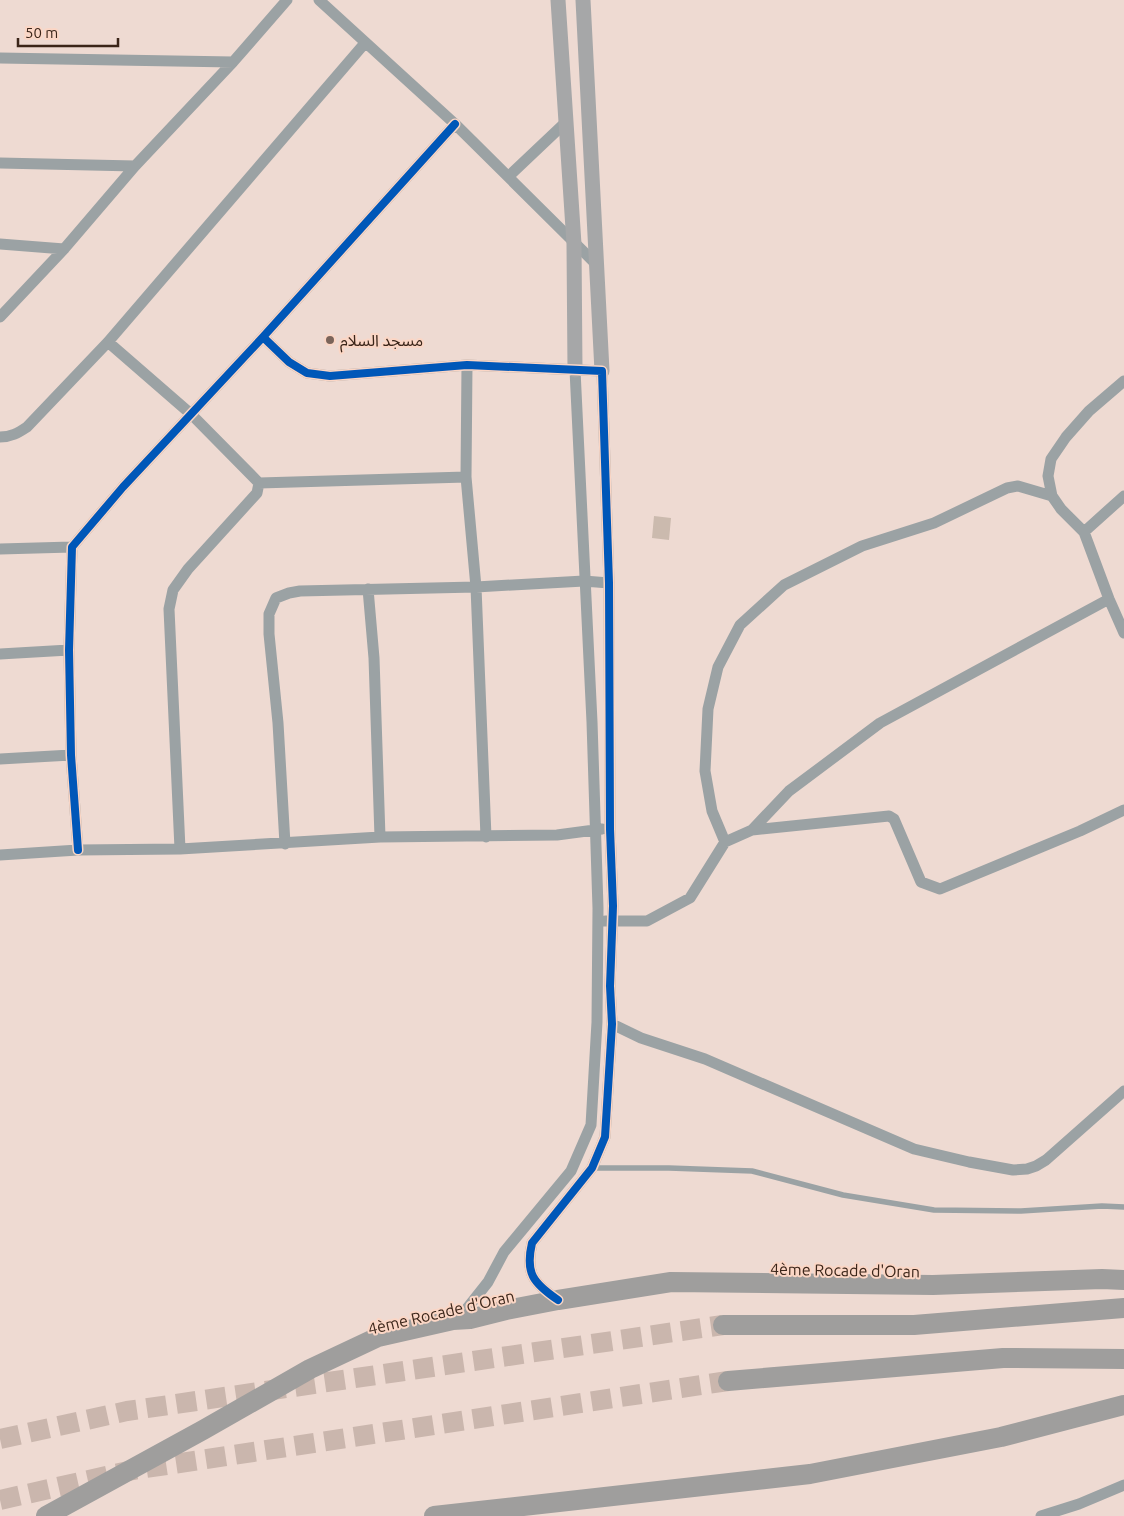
<svg xmlns="http://www.w3.org/2000/svg" width="1124" height="1516" font-family="Ubuntu,'Noto Sans Arabic',sans-serif">
<style>
.building{fill:#cbbaae}
.lines{fill:none;stroke-linecap:round;stroke-linejoin:round}
.highway-tunnel{stroke:#cab6ad;stroke-width:20;stroke-dasharray:20 10;stroke-linecap:butt}
.lane{stroke:#9ba2a4;stroke-width:5.5}
.street{stroke:#9ba2a4;stroke-width:11}
.secondary{stroke:#a6a7a8;stroke-width:15}
.highway{stroke:#9f9e9d;stroke-width:20}
.cycleway-casing{stroke:#fbd6c5;stroke-width:11}
.cycleway{stroke:#0057b8;stroke-width:8}
.poi-dot{fill:#7a645a;stroke:#fbd6c5;stroke-width:2}
.labels{text-anchor:middle;dominant-baseline:central;stroke-width:4;stroke-linejoin:round;paint-order:stroke}
.poi-label{font-size:16px;fill:#3b2519;stroke:#fbd6c5;text-anchor:start}
.street-label{font-size:16px;fill:#3b2519;stroke:#fbd6c5}
</style>
<rect width="100%" height="100%" fill="#eedad2"/>
<!-- building -->
<path class="building" d="M654,516L671,518L669,540L652,538Z"/>
<g class="lines">
<!-- highway-tunnel -->
<path class="highway-tunnel" d="M0,1439L127,1411L723,1325
M0,1500L133,1470L728,1381"/>
<!-- lane -->
<path class="lane" d="M592,1168H669L752,1171L843,1195L934,1210L1021,1211L1102,1206L1124,1207"/>
<!-- street -->
<path class="street" d="M319,0L455,124L597,265
M0,58L233,62
M0,163L135,166
M509,176L566,122
M0,244L64,249
M0,317L64,249L135,166L233,62L287,0
M263,337L289,362L307,373L330,376L467,365L602,371L609,583L610,829L613,906L610,986L612,1024L605,1137L592,1168L532,1243C525,1273 533,1283 558,1300
M108,342L192,415L259,483
M467,365L466,477L476,587L486,837
M1124,381L1089,411L1066,437L1051,459L1048,476L1052,496L1061,509L1084,532L1109,599L1124,633
M0,437C11,437 18,433 27,427L108,342L365,43
M1084,532L1124,496
M0,549L72,547
M368,589L374,658L380,837
M0,654L69,650
M0,759L71,755
M752,830L789,791L880,723L1109,599
M725,842L712,811L705,771L708,709L718,667L740,625L784,585L862,546L934,523L1007,488L1018,486L1052,496
M285,844L278,723L269,634V614L276,598L289,593L300,591L476,587L584,581L609,583
M180,849L169,609L173,590L188,569L257,493L259,483L466,477
M78,850L71,755L69,650L72,547L123,487L263,337L455,124
M0,855L78,850L180,849L380,837L557,835L602,829
M605,921H647L690,898L725,842L752,830L889,816L894,819L921,882L940,889L1080,831L1124,810
M612,1024L641,1038L705,1059L914,1149L969,1162L1013,1170L1027,1169L1036,1166L1046,1160L1124,1091
M454,1319L465,1311L488,1282L504,1252L571,1171L591,1125L597,1022L598,908L592,722L575,370
M1041,1516L1079,1504L1124,1485"/>
<!-- secondary -->
<path class="secondary" d="M558,0L574,244L575,370
M583,0L602,371"/>
<!-- highway -->
<path class="highway" d="M723,1325H914L1124,1308
M728,1381L1003,1358L1124,1359
M46,1516L203,1430L310,1369L378,1337L453,1320L470,1319L506,1310L558,1300L671,1282L933,1285L1102,1279L1124,1280
M434,1516L810,1474L1001,1437L1124,1405"/>
<!-- cycleway casing -->
<g class="cycleway-casing">
<path id="cycleway" d="M263,337L289,362L307,373L330,376L467,365L602,371L609,583L610,829L613,906L610,986L612,1024L605,1137L592,1168L532,1243C525,1273 533,1283 558,1300
M78,850L71,755L69,650L72,547L123,487L263,337L455,124"/>
</g>
<!-- cycleway -->
<use href="#cycleway" class="cycleway"/>
</g>
<!-- markers -->
<circle class="poi-dot" cx="330" cy="340" r="5"/>
<g class="labels">
<!-- poi labels -->
<g class="poi-label">
<text x="340" y="340">مسجد السلام</text>
</g>
<!-- street labels -->
<g class="street-label">
<text transform="translate(845 1270) rotate(1)">4ème Rocade d'Oran</text>
<text transform="translate(441 1312) rotate(-13)">4ème Rocade d'Oran</text>
</g>
</g>
<!-- scale -->
<path d="M18 38v8h100v-8" fill="none" stroke="#3b2519" stroke-width="2.5"/>
<text x="25" y="38" font-size="15" fill="#3b2519" stroke="#fbd6c5" stroke-width="4" paint-order="stroke">50 m</text>
</svg>
